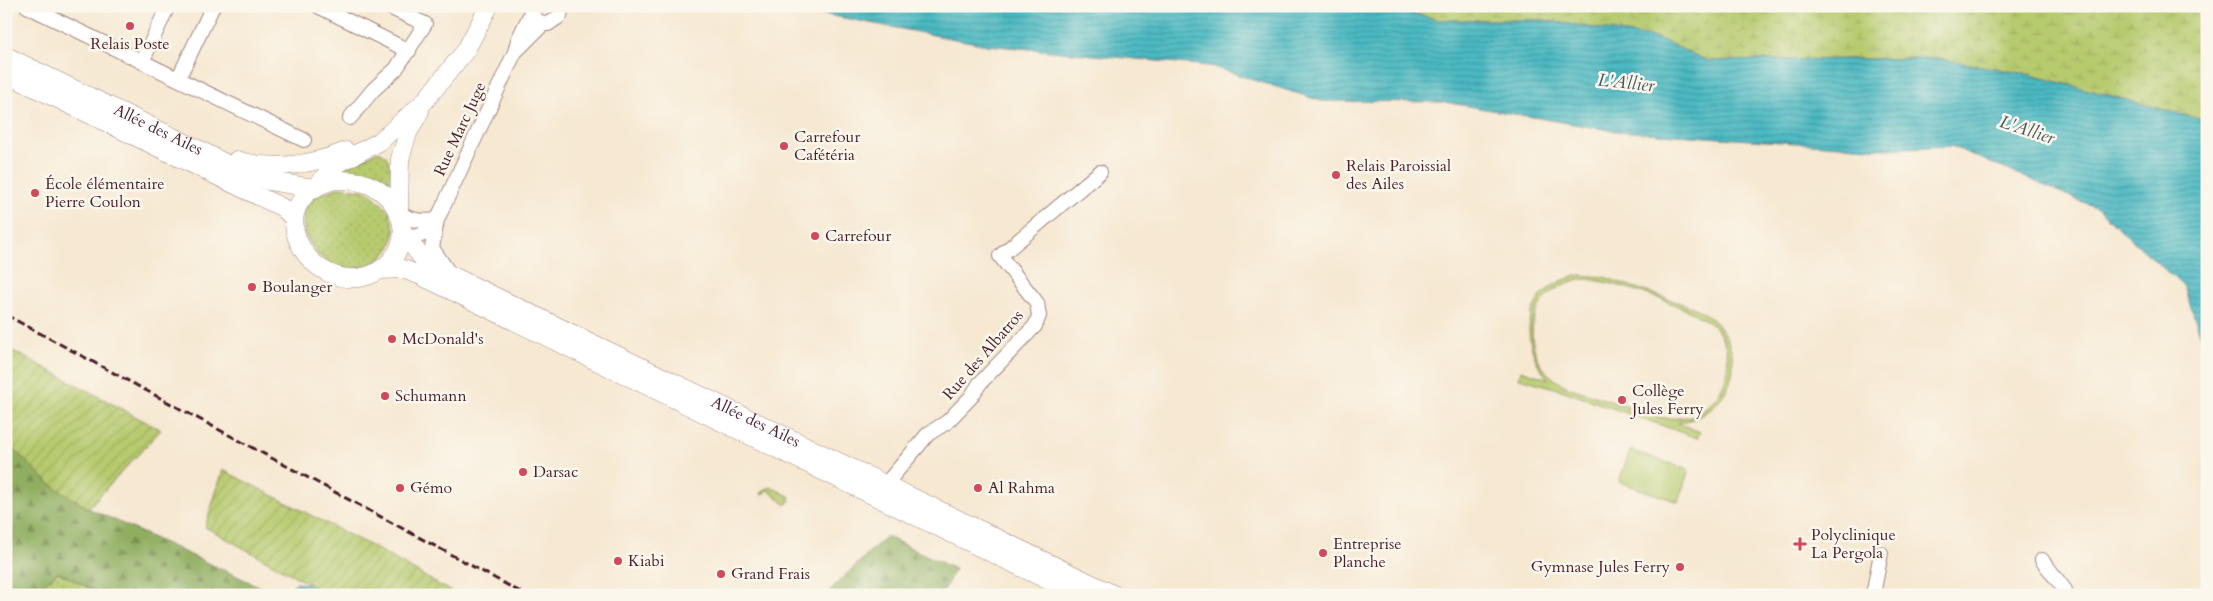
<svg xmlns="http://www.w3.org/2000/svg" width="2213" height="601" font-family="Cardo,serif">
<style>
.grass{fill:url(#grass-dots);stroke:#80744c}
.forest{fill:url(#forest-firs);stroke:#6d6646}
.wetland{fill:url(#wetland-marsh);stroke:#80744c}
.park{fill:#b6ca6e;stroke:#80744c;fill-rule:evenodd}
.garden{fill:url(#garden-furrows);stroke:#80744c}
.water{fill:url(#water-rules);stroke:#4a6c76}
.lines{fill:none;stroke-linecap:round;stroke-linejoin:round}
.minor-casing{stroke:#a0847e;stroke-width:16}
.major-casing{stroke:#a0847e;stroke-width:19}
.minor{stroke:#fff;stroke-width:14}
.major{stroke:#fff;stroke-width:18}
.rail{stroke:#4a1f2b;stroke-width:3;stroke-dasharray:8 4;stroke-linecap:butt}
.poi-dot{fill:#d1495b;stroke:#fbf7ec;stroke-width:2}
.labels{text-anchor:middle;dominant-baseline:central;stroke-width:5;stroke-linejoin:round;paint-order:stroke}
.poi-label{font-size:16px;fill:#4a1f2b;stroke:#fbf7ec;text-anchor:start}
.street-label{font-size:16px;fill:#4a1f2b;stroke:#fbf7ec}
.water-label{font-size:18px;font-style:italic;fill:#4a5560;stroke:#fbf7ec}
</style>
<defs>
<pattern id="grass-dots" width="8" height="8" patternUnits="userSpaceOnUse" patternTransform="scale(1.25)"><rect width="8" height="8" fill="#b6ca6e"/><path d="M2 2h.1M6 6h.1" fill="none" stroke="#9ead5f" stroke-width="1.8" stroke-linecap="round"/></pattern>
<pattern id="forest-firs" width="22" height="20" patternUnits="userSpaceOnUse" patternTransform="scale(1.25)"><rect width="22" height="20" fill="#90ae61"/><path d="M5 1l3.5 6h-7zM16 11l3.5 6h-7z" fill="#788d50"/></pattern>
<pattern id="wetland-marsh" width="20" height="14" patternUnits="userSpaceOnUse" patternTransform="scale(1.25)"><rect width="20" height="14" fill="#b6ca6e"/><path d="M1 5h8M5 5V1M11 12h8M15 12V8" fill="none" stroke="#9ead5f"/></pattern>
<pattern id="garden-furrows" width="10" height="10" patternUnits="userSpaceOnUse" patternTransform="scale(1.25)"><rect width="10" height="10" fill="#b6ca6e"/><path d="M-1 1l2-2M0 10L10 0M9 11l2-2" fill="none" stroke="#9ead5f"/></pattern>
<pattern id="water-rules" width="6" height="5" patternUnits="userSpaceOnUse" patternTransform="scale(1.25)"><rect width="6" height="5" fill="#4bb9c2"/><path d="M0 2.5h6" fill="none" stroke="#40969e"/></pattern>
</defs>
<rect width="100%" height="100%" fill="#fbf7ec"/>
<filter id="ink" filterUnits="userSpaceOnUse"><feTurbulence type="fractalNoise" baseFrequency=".02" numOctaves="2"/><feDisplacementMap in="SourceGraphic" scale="10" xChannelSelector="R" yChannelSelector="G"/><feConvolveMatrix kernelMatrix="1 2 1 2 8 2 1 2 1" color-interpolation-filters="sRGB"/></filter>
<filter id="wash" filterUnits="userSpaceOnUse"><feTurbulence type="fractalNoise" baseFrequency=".0096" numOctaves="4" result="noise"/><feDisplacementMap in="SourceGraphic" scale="20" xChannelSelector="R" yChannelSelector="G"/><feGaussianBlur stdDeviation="1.12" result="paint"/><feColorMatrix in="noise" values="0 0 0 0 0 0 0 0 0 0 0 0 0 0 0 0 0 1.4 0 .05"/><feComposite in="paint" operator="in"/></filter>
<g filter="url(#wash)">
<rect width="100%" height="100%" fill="#f6e8d1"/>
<!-- grass -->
<path class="grass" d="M378,151C394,156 391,178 391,192L337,172Z
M340,187L368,191L389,211L395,231L391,246L382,258L367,266L349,269L333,266L317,254L304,233L303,213L313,197Z
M771,487L789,496L790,500L786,505L768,490L761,495L763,490Z
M58,572L103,595H32Z"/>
<!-- forest -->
<path class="forest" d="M6,442L50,484L88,508L278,595H103L58,572L32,595H6Z
M886,536L955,569L941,595H825Z"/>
<!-- wetland -->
<path class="wetland" d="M1382,6H2207V121L2031,75L1937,58L1708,61L1657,38L1543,20H1440Z"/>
<!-- park -->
<path class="park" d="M1581,275L1604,277L1695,308C1740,331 1748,385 1703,414C1696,419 1686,421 1678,423L1700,432L1697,438L1558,389L1519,378L1521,370L1548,379C1515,338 1525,285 1581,275ZM1581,279C1609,279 1702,309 1718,331C1739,361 1725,403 1691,416C1679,419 1668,419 1657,417C1635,409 1613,402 1591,395C1579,390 1566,388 1556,380C1536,367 1527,338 1535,315C1543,294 1560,284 1581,279Z
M1630,450L1689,470L1678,502L1619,482Z"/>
<!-- garden -->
<path class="garden" d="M6,347L161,430L88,508L50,484L6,442Z
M223,470L377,549L457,595H329L205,527Z"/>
<!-- water -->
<path class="water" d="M779,6H1382L1440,20H1543L1657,38L1708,61L1937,58L2031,75L2207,121V354L2184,287L2097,208L1951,146L1886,149L1615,131L1444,102L1321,101L1210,66L987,45Z
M296,583L308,584L329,595H289L290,588Z"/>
</g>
<g filter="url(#ink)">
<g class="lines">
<!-- minor casing -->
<g class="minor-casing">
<path id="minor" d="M27,6L304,140
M318,6L409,51
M530,7C531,18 538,23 548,24L560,16L562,6
M516,51L544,23
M142,62L168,6
M178,79L213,6
M350,118L373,90L396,69L425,24L387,6
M399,213C413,221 422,222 437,220
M403,236L414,237L434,231
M449,273L432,248L437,220L515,52L518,40L531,13
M880,491L928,434L947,422L971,397L980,383L1035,326L1039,316L1037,303L1000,256L1100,172
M2042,560L2065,590L2066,595
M1873,595L1881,553"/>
</g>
<!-- major casing -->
<g class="major-casing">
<g id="major">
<path id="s1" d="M6,56L198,149L234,168L269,181L313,188"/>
<path d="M6,74L283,208L294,219"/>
<path d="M237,160C272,171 312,165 346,151"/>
<path d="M336,180C346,180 357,180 367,184C395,195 413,227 396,254C389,264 381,271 370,275C309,297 253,199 336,180Z"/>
<path d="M316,186L335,165L379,142L424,102L466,50L489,6"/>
<path d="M399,212L400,159L408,133L420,111"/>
<path id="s2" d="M403,240L412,245L426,263L1115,595"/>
<path d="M381,270L403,269L419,275L1078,595"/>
</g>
</g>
<!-- minor -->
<use href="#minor" class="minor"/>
<!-- major -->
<use href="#major" class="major"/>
<!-- rail -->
<path class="rail" d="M6,315L526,595"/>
</g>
</g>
<!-- markers -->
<g class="poi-dot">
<circle cx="130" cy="26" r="5"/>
<circle cx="784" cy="146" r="5"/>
<circle cx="1336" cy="175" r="5"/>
<circle cx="35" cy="193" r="5"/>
<circle cx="815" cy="236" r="5"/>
<circle cx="252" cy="287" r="5"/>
<circle cx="392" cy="339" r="5"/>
<circle cx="385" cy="396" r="5"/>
<circle cx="1622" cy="400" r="5"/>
<circle cx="523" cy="472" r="5"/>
<circle cx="400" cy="488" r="5"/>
<circle cx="978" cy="488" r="5"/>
<path d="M1797.5 536.5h5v5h5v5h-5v5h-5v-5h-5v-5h5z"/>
<circle cx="1323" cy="553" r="5"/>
<circle cx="618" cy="561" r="5"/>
<circle cx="1680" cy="567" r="5"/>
<circle cx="721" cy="574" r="5"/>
</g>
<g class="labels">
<!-- poi labels -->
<g class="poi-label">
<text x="130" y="44" text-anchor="middle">Relais Poste</text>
<text x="794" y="137">Carrefour<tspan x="794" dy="18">Cafétéria</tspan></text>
<text x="1346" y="166">Relais Paroissial<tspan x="1346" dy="18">des Ailes</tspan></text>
<text x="45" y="184">École élémentaire<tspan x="45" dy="18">Pierre Coulon</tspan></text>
<text x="825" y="236">Carrefour</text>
<text x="262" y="287">Boulanger</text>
<text x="402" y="339">McDonald's</text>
<text x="1632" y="391">Collège<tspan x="1632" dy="18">Jules Ferry</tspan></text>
<text x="395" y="396">Schumann</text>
<text x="533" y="472">Darsac</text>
<text x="410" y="488">Gémo</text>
<text x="988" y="488">Al Rahma</text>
<text x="1811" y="535">Polyclinique<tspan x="1811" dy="18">La Pergola</tspan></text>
<text x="1333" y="544">Entreprise<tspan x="1333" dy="18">Planche</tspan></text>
<text x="628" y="561">Kiabi</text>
<text x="1670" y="567" text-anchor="end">Gymnase Jules Ferry</text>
<text x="731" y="574">Grand Frais</text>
</g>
<!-- street labels -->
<g class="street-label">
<text stroke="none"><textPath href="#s1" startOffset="169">Allée des Ailes</textPath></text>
<text transform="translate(460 129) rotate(-65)">Rue Marc Juge</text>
<text transform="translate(983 355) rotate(-49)">Rue des Albatros</text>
<text stroke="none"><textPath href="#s2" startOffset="399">Allée des Ailes</textPath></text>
</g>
<!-- water labels -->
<g class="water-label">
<text transform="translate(1626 83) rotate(6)">L'Allier</text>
<text transform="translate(2027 130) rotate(18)">L'Allier</text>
</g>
</g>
<!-- margin -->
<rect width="2213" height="601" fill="none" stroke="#fbf7ec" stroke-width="25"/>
</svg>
